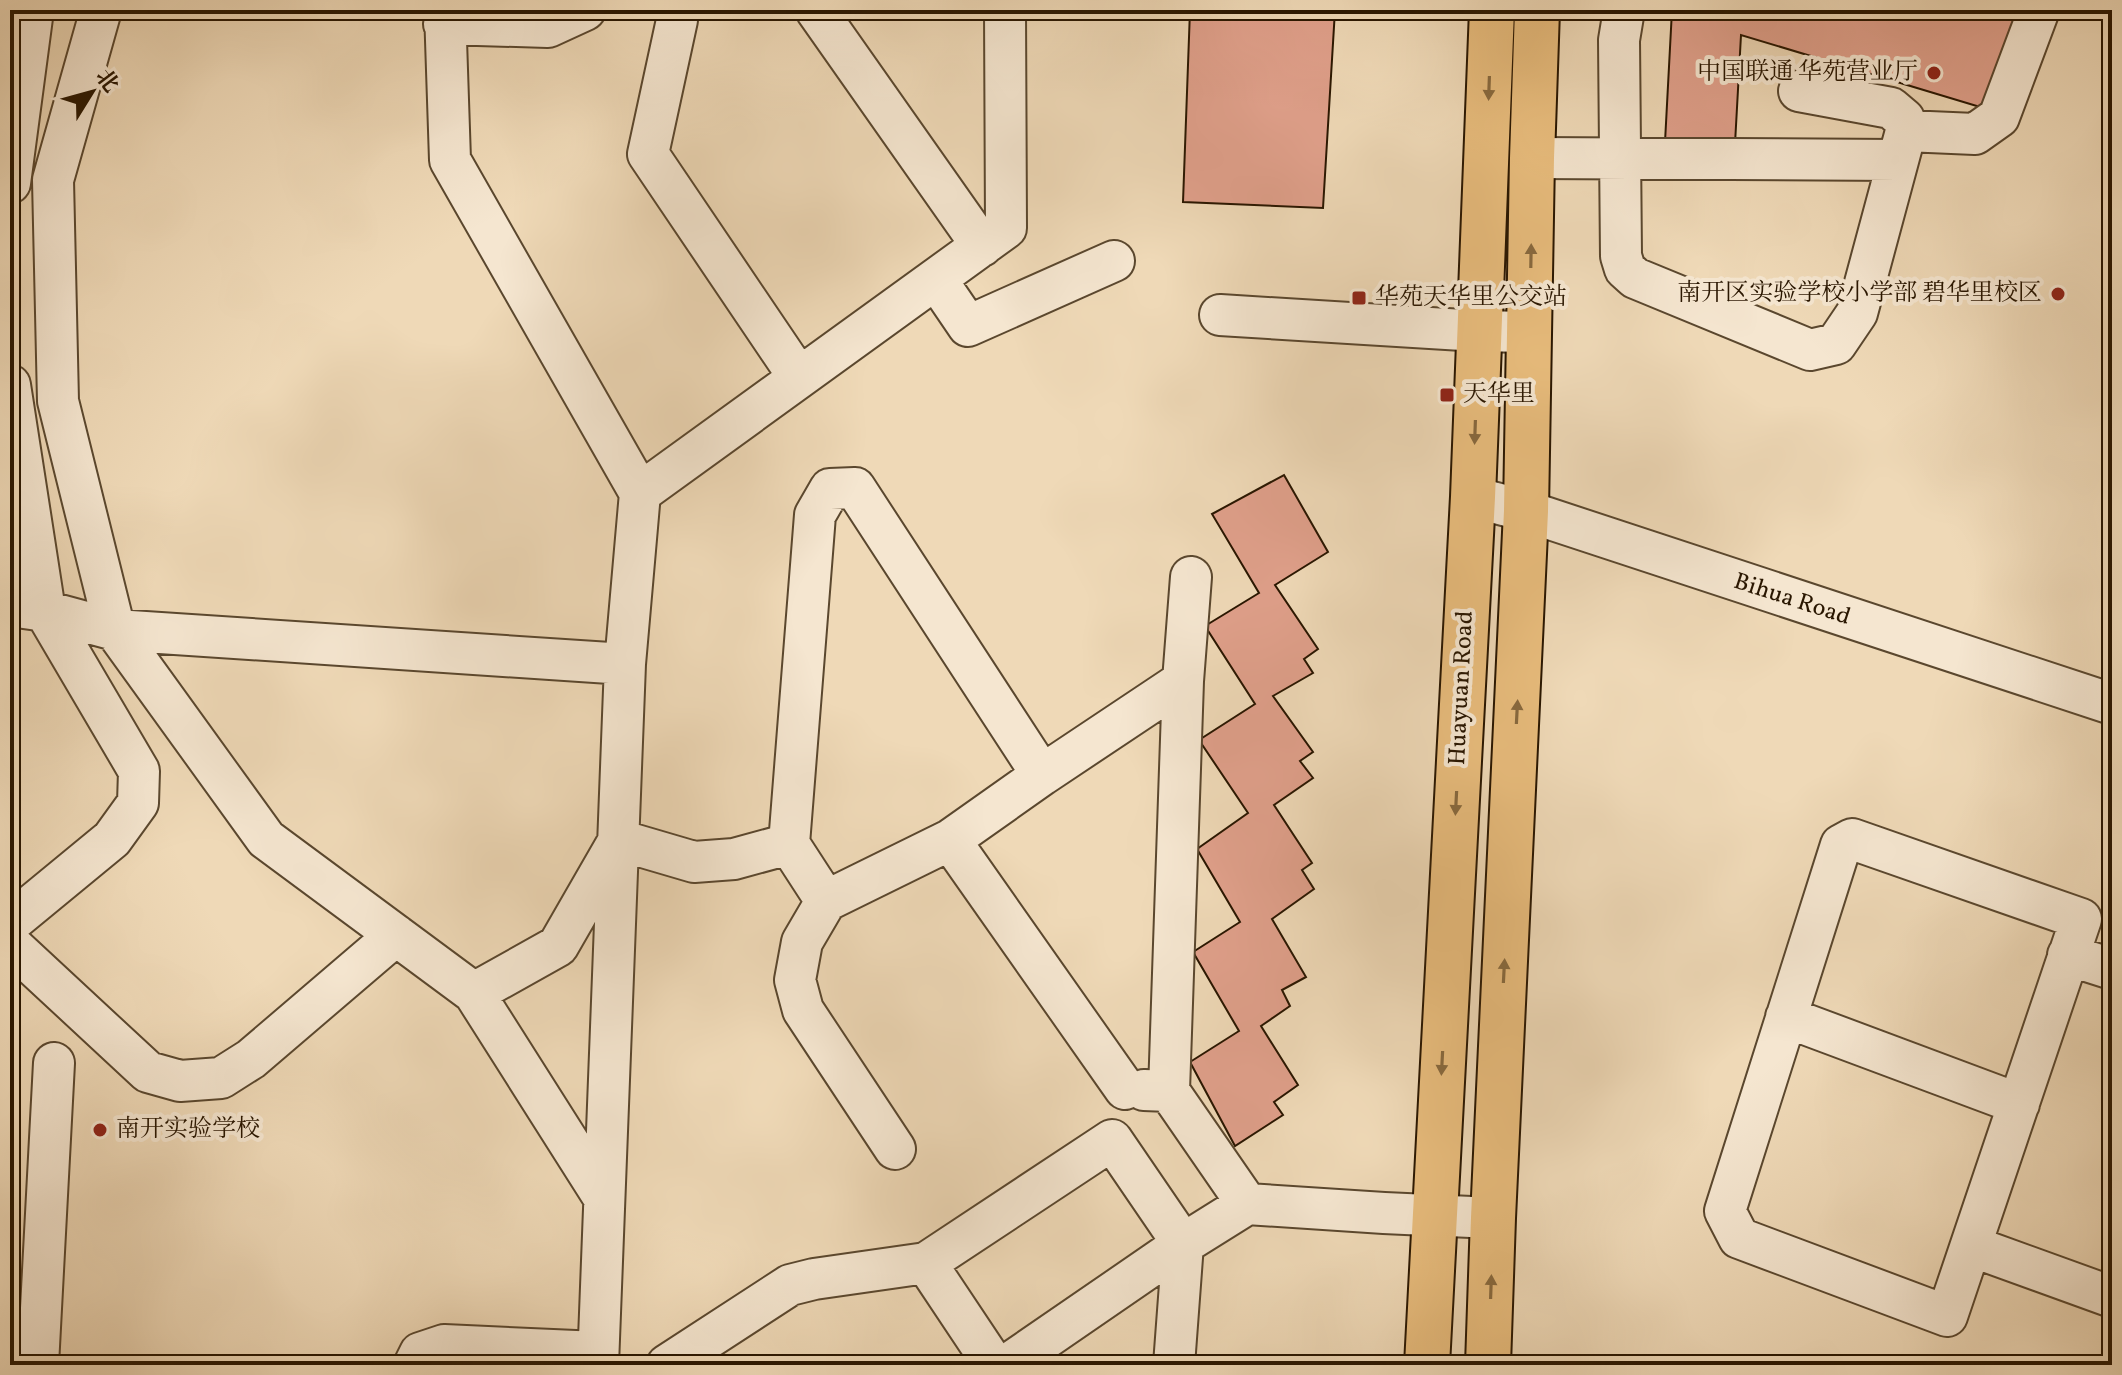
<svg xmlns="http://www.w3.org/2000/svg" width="2122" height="1375" font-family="Vollkorn,'Noto Serif SC',serif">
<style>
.building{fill:#e0a08b;stroke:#291600;stroke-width:2}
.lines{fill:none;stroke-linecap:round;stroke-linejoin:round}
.minor-casing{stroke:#5a472e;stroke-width:44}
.major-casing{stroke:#291600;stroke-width:48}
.minor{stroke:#f5e6d0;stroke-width:40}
.major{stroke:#e8bc7c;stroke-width:44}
.oneway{fill:#88693e}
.poi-dot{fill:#8f2418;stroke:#f5e6d0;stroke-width:3}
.labels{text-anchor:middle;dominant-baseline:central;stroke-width:8;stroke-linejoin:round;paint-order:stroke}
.poi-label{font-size:24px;fill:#291600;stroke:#f5e6d0;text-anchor:start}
.street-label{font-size:24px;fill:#291600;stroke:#f5e6d0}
</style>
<rect width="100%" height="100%" fill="#efd9b7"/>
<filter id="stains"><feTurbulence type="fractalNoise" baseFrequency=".0025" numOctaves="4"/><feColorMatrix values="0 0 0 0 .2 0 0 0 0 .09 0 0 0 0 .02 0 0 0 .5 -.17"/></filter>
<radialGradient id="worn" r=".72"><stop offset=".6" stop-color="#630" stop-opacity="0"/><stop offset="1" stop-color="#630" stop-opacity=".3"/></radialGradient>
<!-- building -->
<path class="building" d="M1190,10H1335L1323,208L1183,202Z
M1672,10H2014L2021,12L1990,110L1741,35L1734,162L1664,161Z
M1284,475L1328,552L1275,585L1318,649L1304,659L1313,673L1273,696L1313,752L1300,761L1313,778L1274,805L1312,863L1302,870L1314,889L1272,919L1306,977L1282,990L1290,1006L1261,1026L1298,1085L1274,1102L1283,1115L1235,1146L1190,1062L1239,1031L1193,952L1240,922L1197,849L1248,813L1199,740L1255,704L1205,626L1259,593L1212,514Z"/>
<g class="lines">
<!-- minor casing -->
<g class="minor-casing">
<path id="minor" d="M101,10L53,180L58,401L115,630L266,839L474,993
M445,10L450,160L640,493L625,664L598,1365
M816,10L982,246
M1624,10L1619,40L1621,256L1625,269L1635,278L1810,350L1836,344L1857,313L1906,131L1904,119L1891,108L1799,91
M677,20L648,154L798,376
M444,24L548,27L585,10
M1906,131L1975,134L1999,117L2039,10
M1532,158L1898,160
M10,183L33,10
M936,279L968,326L1114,261
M1220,315L1479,331L1529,332
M10,385L45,611L115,630L625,664
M640,493L1006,228L1005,10
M1473,497L1526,511L2112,704
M10,606L45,611L139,771L138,803L112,839L10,923
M1852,839L2081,919L1947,1316L1739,1238L1725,1211L1841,845Z
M950,840L1125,1089
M789,844L815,515L830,489L855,488L1042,775
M826,901L802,942L795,980L803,1010L895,1149
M10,944L148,1072L180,1081L221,1078L251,1059L396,935
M2068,955L2112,969
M1786,1017L2019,1104
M1144,1090L1169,1091L1247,1204
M1169,1091L1183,681L1191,577
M604,1198L474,993L558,946L619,840L694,862L734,859L789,844L826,901L950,840L1042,775L1183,681
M1971,1246L2112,1297
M926,1263L994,1365
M38,1365L54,1063
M414,1365L420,1353L444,1345L598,1352
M667,1365L790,1285L814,1279L926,1263L1112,1140L1183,1244L1247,1204L1384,1213L1493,1218
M1007,1365L1183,1244
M1174,1365L1183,1244"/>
</g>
<!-- major casing -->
<g class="major-casing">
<path id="major" d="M1427,1365L1473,497L1492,10
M1488,1365L1493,1218L1526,511L1532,158L1537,10"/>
</g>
<!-- minor -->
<use href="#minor" class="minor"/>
<!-- major -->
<use href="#major" class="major"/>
</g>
<!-- one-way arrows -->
<defs><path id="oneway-solid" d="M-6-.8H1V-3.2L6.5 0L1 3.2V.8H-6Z" transform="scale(2)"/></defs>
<g class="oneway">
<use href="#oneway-solid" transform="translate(1489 88) rotate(92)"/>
<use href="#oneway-solid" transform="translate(1531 256) rotate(-89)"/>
<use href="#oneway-solid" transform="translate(1475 432) rotate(92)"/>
<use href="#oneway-solid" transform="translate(1517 712) rotate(-87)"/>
<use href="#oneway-solid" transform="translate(1456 803) rotate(93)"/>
<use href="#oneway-solid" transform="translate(1504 971) rotate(-87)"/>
<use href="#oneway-solid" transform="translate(1442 1063) rotate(93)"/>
<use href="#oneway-solid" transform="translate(1491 1287) rotate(-88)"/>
</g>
<!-- markers -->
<g class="poi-dot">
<circle cx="1934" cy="73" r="8"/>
<circle cx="2058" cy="294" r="8"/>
<rect x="1351" y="290" width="16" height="16" rx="4"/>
<rect x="1439" y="387" width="16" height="16" rx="4"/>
<circle cx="100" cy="1130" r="8"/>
</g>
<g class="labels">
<!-- poi labels -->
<g class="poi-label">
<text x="1918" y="73" text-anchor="end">中国联通 华苑营业厅</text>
<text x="2042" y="294" text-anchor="end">南开区实验学校小学部 碧华里校区</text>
<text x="1375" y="298">华苑天华里公交站</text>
<text x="1463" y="395">天华里</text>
<text x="116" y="1130">南开实验学校</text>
</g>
<!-- street labels -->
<g class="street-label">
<text transform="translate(1792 600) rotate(18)">Bihua Road</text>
<text transform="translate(1462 688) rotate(-87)">Huayuan Road</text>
</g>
</g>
<!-- margin -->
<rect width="2122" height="1375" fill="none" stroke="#efd9b7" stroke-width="40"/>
<rect x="12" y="12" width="2098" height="1351" fill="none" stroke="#291600" stroke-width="4"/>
<rect x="20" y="20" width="2082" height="1335" fill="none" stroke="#291600" stroke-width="2"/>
<!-- north arrow -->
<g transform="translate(92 92) rotate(53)" stroke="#f5e6d0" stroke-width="6" paint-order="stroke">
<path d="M0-6L14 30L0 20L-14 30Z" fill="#291600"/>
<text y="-12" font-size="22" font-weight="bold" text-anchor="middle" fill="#291600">北</text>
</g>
<rect width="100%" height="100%" filter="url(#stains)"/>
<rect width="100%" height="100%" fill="url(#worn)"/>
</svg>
